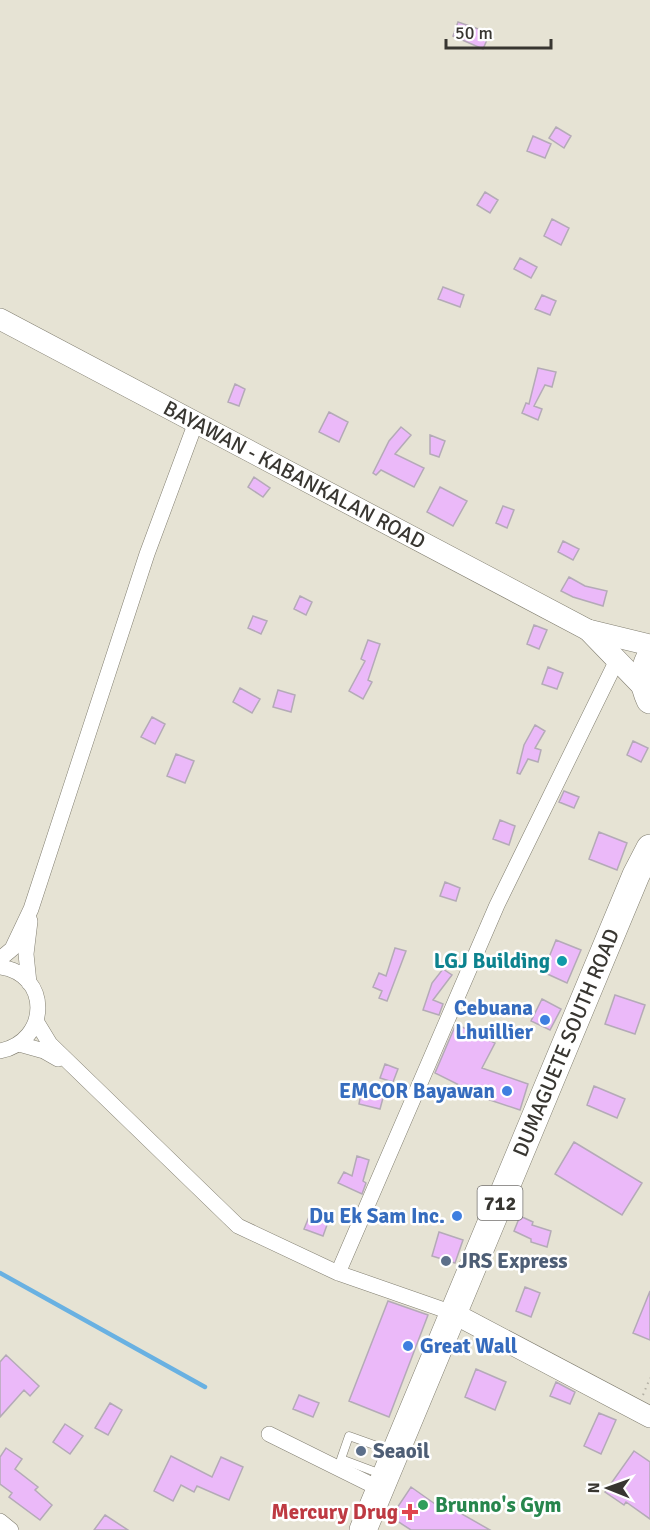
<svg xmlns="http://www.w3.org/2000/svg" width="650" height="1530" font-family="Signika,sans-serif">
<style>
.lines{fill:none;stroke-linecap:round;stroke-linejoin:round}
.stream{stroke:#69b1e2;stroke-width:4.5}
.building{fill:#ebb9f9;stroke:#b4aab7;stroke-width:1.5}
.lane-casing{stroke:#817e70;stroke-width:9}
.street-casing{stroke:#817e70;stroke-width:16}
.secondary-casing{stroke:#817e70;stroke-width:22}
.highway-casing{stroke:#817e70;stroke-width:28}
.path{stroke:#b1aea2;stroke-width:2;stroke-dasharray:1.5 4.5;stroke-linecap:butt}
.lane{stroke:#fff;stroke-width:8}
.street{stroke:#fff;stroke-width:15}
.secondary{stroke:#fff;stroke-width:21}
.highway{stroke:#fff;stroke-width:27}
.culture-dot{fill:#0f9aa8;stroke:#fff;stroke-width:2}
.shop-dot{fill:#3f7fe0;stroke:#fff;stroke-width:2}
.service-dot{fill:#5c6f8a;stroke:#fff;stroke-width:2}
.leisure-dot{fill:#2e9e5b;stroke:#fff;stroke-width:2}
.health-dot{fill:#e0444e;stroke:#fff;stroke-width:2}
.labels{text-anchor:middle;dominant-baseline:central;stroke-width:5;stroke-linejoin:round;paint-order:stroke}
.shield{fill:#fff;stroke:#74726f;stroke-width:1.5}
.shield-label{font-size:20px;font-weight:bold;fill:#383631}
.street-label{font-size:21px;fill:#383631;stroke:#fff}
.culture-label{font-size:21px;font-weight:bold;fill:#0d838f;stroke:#fff;text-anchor:end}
.shop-label{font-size:21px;font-weight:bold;fill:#366cbe;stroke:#fff;text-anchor:end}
.service-label{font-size:21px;font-weight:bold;fill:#4e5e75;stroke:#fff;text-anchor:start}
.leisure-label{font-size:21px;font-weight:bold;fill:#27864d;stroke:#fff;text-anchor:start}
.health-label{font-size:21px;font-weight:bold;fill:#be3a42;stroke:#fff;text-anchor:end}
</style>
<rect width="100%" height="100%" fill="#e6e3d4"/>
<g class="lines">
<!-- stream -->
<path class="stream" d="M0,1273L205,1387"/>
</g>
<!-- building -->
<path class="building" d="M458,22L490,33L483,49L453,36Z
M556,127L571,136L564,148L549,138Z
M533,136L551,144L545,158L527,151Z
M485,192L498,200L490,213L477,205Z
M552,219L569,228L561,245L544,236Z
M520,258L537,267L531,278L514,269Z
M443,287L464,295L460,307L438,299Z
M542,295L556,301L550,315L535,309Z
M538,368L556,372L552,387L545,385L534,406L542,409L538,420L522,413L526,403L529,404Z
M235,384L245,389L239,406L228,402Z
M329,412L348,422L339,442L319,432Z
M401,427L411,435L395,454L424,468L414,487L381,470L376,475L373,473L389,441Z
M430,435L445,441L439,457L430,454Z
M254,477L270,488L263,497L248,487Z
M440,487L467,501L453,526L427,512Z
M503,506L514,510L507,528L496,523Z
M563,541L579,549L573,560L558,552Z
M569,577L585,586L607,591L603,606L573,597L561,591Z
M300,596L312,602L306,615L294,609Z
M253,616L267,621L261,634L248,628Z
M534,625L547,630L539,649L527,644Z
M368,640L380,644L368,680L372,682L363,699L349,691L365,661L361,659Z
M548,667L563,673L557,689L542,684Z
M240,688L260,699L252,713L233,702Z
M278,690L295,695L291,712L273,707Z
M152,717L165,724L155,744L141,737Z
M535,725L545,731L535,748L541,750L538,762L528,759L520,774L517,773L524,745Z
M633,741L648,748L641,762L627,755Z
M176,754L194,761L185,783L167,776Z
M564,791L579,797L574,808L559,802Z
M500,820L515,826L509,845L493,839Z
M599,832L627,843L617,870L589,859Z
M445,882L460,888L456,901L440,896Z
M556,940L581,950L567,983L543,972Z
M395,948L406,951L387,1001L379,998L382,991L373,987L379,973L386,976Z
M443,969L452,975L433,1000L443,1004L439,1015L423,1010L432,983Z
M615,995L645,1005L635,1034L605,1024Z
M542,999L561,1009L550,1030L531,1021Z
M456,1024L495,1043L482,1068L528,1084L520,1110L487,1099L435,1073Z
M385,1064L398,1069L393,1082L380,1078Z
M594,1086L625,1099L617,1118L587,1105Z
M361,1093L383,1098L380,1109L359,1104Z
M574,1142L642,1183L622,1215L555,1174Z
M357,1156L369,1160L363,1181L366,1183L362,1194L338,1183L344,1172L352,1176Z
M313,1207L331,1214L323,1236L304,1229Z
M520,1216L533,1222L532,1225L551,1231L547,1247L531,1242V1239L514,1231Z
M439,1232L463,1240L455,1263L432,1256Z
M525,1287L540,1293L531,1317L516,1311Z
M650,1291V1340L633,1333Z
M388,1301L428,1315L389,1417L349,1401Z
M6,1355L39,1386L30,1396L24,1390L0,1417V1362Z
M476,1369L506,1382L495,1410L465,1397Z
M556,1382L575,1392L570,1404L550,1396Z
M299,1395L319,1403L313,1417L293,1409Z
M110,1403L122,1410L108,1435L95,1428Z
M599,1413L616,1420L601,1454L584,1446Z
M65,1424L83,1436L70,1454L53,1442Z
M6,1448L22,1459L15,1469L38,1487L35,1490L52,1505L40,1520L9,1497L12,1493L0,1484V1457Z
M634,1451L650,1462V1519L626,1502L624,1505L605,1492Z
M171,1456L212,1477L221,1457L243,1467L229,1500L197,1486L194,1492L181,1485L173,1501L154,1491Z
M411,1487L445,1511L448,1506L490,1530H411L391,1517Z
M105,1515L128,1530H94Z"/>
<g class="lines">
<!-- lane casing -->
<g class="lane-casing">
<path id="lane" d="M381,1474L341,1459L349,1436L391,1451"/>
</g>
<!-- street casing -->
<g class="street-casing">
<path id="street" d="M0,959L12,949L31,909L147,554L196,422
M0,967C51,974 50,1041 0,1051
M29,983L26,954L30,921
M36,1021L50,1044L238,1226L338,1273L453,1313
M19,1044L44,1051L58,1059
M338,1273L497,905L617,660
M269,1434L380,1489
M0,1521L11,1530"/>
</g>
<!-- secondary casing -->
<g class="secondary-casing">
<g id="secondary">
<path id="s1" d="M0,319L588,630L650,645"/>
<path d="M588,630L644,688"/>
<path d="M453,1313L650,1417"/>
</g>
</g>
<!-- highway casing -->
<g class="highway-casing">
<g id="highway">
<path d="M650,657C642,673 643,685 650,700"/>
<path id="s2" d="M363,1530L636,875L650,848"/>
</g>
</g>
<!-- path -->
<path class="path" d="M643,1395L650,1378"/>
<!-- lane -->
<use href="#lane" class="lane"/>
<!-- street -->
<use href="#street" class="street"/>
<!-- secondary -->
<use href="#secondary" class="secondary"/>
<!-- highway -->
<use href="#highway" class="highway"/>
</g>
<!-- markers -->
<circle class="culture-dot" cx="562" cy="961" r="6"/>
<g class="shop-dot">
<circle cx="545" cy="1020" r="6"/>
<circle cx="507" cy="1091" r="6"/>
<circle cx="457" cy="1216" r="6"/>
<circle cx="408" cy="1346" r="6"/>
</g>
<g class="service-dot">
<circle cx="446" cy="1261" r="6"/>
<circle cx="361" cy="1451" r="6"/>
</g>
<circle class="leisure-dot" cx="423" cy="1505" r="6"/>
<path class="health-dot" d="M407 1503h6v6h6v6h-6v6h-6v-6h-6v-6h6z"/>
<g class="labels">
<!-- shield labels -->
<rect class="shield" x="477.5" y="1186" width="45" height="34" rx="4.5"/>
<g class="shield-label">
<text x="500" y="1203">712</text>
</g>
<!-- street labels -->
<g class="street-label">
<text stroke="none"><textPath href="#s1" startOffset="333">BAYAWAN - KABANKALAN ROAD</textPath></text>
<text stroke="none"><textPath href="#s2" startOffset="528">DUMAGUETE SOUTH ROAD</textPath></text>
</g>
<!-- culture labels -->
<g class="culture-label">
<text x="550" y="961">LGJ Building</text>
</g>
<!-- shop labels -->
<g class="shop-label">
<text x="533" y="1008">Cebuana<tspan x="533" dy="24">Lhuillier</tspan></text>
<text x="495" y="1091">EMCOR Bayawan</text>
<text x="445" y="1216">Du Ek Sam Inc.</text>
<text x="420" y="1346" text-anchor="start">Great Wall</text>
</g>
<!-- service labels -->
<g class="service-label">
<text x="458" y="1261">JRS Express</text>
<text x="373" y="1451">Seaoil</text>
</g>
<!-- leisure labels -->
<g class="leisure-label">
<text x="435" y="1505">Brunno's Gym</text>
</g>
<!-- health labels -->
<g class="health-label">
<text x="398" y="1512">Mercury Drug</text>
</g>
</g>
<!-- north arrow -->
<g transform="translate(608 1488) rotate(271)" stroke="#ffffff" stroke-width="4.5" paint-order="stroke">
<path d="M0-4.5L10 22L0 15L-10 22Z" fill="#383631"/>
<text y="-9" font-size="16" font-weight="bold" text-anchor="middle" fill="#383631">N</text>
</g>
<!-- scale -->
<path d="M446 39v9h105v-9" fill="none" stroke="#383631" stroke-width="3"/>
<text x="455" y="39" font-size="18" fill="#383631" stroke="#ffffff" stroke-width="4.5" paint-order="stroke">50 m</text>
</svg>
